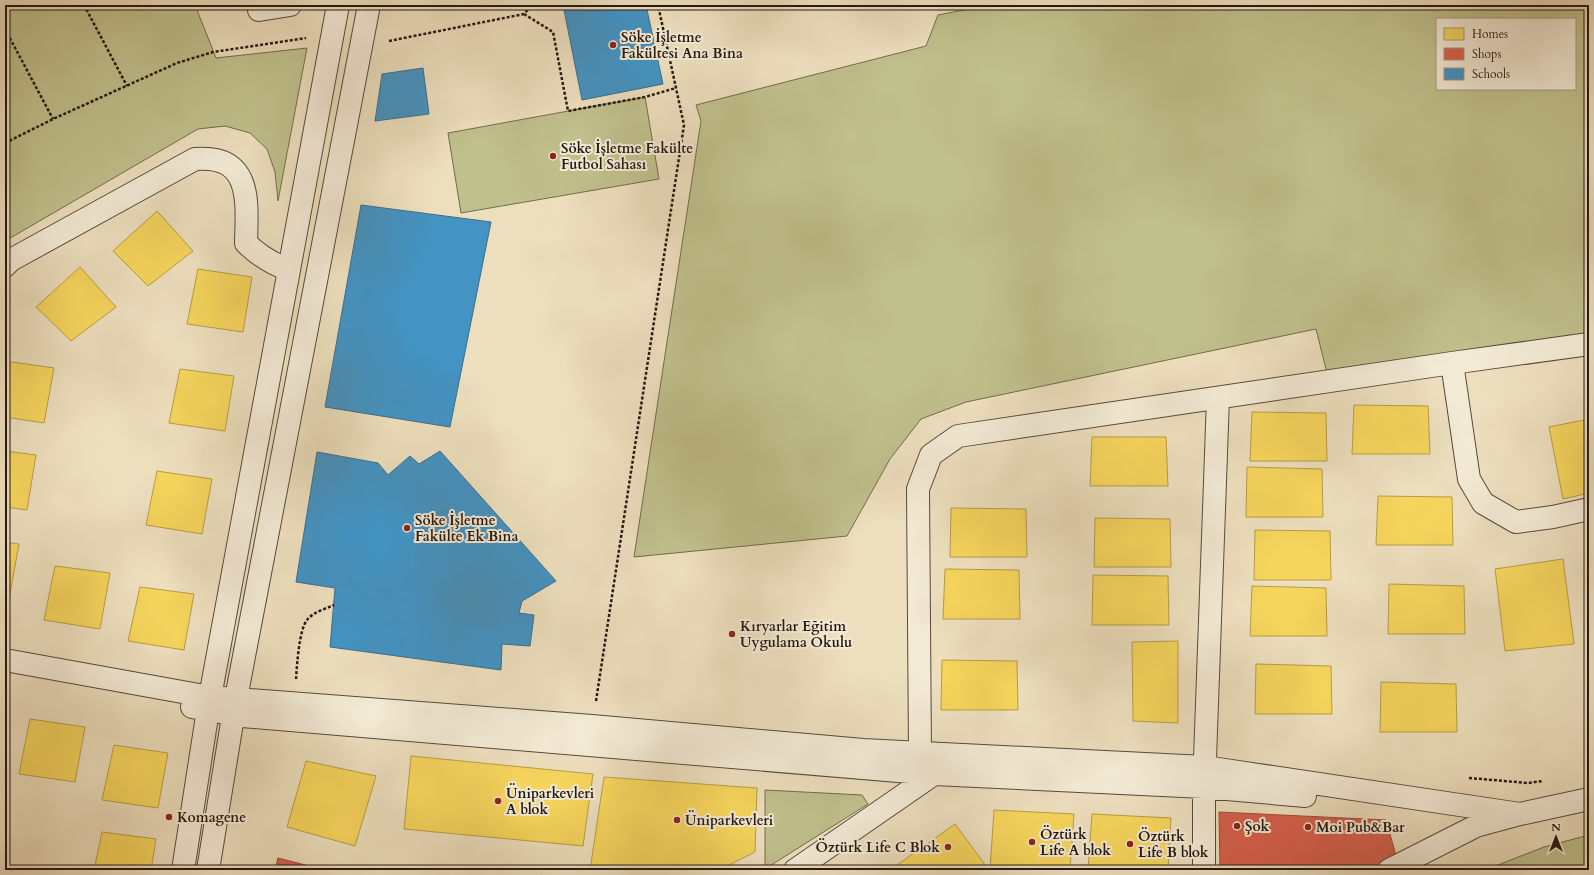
<svg xmlns="http://www.w3.org/2000/svg" width="1594" height="875" font-family="Cardo,serif">
<style>
.green{fill:#c0c08c;stroke:#726c4e;fill-rule:evenodd}
.homes{fill:#f6d55c;stroke:#b79c46}
.shops{fill:#d6604d;stroke:#a14a3b}
.schools{fill:#4393c3;stroke:#3a6e8e}
.lines{fill:none;stroke-linecap:round;stroke-linejoin:round}
.minor-casing{stroke:#574a3c;stroke-width:24}
.path{stroke:#251811;stroke-width:2.5;stroke-dasharray:3 2;stroke-linecap:butt}
.minor{stroke:#f3ead5;stroke-width:22}
.poi-dot{fill:#8f2418;stroke:#f3ead5;stroke-width:1.5}
.labels{text-anchor:middle;dominant-baseline:central;stroke-width:4;stroke-linejoin:round;paint-order:stroke}
.poi-label{font-size:14px;font-weight:bold;fill:#251811;stroke:#f3ead5;text-anchor:start}
</style>
<rect width="100%" height="100%" fill="#eddfbe"/>
<filter id="stains"><feTurbulence type="fractalNoise" baseFrequency=".005" numOctaves="4"/><feColorMatrix values="0 0 0 0 .2 0 0 0 0 .09 0 0 0 0 .02 0 0 0 .5 -.17"/></filter>
<radialGradient id="worn" r=".72"><stop offset=".6" stop-color="#630" stop-opacity="0"/><stop offset="1" stop-color="#630" stop-opacity=".3"/></radialGradient>
<!-- green -->
<path class="green" d="M5,5H195L216,58L307,48L278,201L275,172L267,149L250,133L225,126L198,129L5,241Z
M989,5H1589V347L1329,381L1316,329L966,402L921,419L890,459L847,536L634,557L701,121L696,105L926,46L938,15ZM1437,19H1575V89H1437Z
M645,97L659,179L461,213L448,133Z
M765,790L862,795L868,804L765,869Z
M1589,835V870H1485L1544,847Z"/>
<!-- homes -->
<path class="homes" d="M157,211L193,251L148,286L113,251Z
M80,267L116,307L71,341L36,307Z
M198,269L252,277L243,332L187,324Z
M5,361L54,368L44,423L5,417Z
M180,369L234,376L225,431L169,423Z
M1354,405L1428,406L1430,454H1352Z
M1252,412L1326,413L1327,461H1250Z
M1589,419V493L1563,499L1549,427Z
M1092,437H1166L1168,486H1090Z
M5,451L36,455L27,510L5,507Z
M1247,467L1322,469L1323,517H1246Z
M157,471L212,479L202,534L146,525Z
M1378,496L1452,497L1453,545H1376Z
M951,508L1026,509L1027,557H950Z
M1095,518L1170,519L1171,567H1094Z
M1255,530L1330,531L1331,580H1254Z
M5,542L19,544L9,599L5,598Z
M1563,559L1574,644L1505,651L1495,569Z
M55,566L110,573L100,629L44,620Z
M945,569L1019,570L1020,619H943Z
M1093,575L1168,576L1169,625H1092Z
M1389,584L1464,586L1465,634H1388Z
M1252,586L1326,588L1327,636H1250Z
M140,587L194,594L184,650L128,641Z
M1178,641V723L1133,721L1132,642Z
M942,660L1017,661L1018,710H941Z
M1256,664L1331,666L1332,714H1255Z
M1381,682L1456,684L1457,732H1380Z
M30,719L85,727L75,782L19,774Z
M114,745L168,753L158,808L102,800Z
M411,756L593,774L583,846L404,829Z
M306,761L376,776L355,846L287,827Z
M604,777L757,788L755,852L719,870H590Z
M994,810L1074,814L1070,870H990Z
M1092,814L1171,818L1168,870H1088Z
M955,824L989,870H890Z
M102,832L156,839L151,870H94Z
M536,866V870H482Z"/>
<!-- shops -->
<path class="shops" d="M1219,812L1386,820L1397,859L1370,870H1220Z
M278,858L325,870H275Z"/>
<!-- schools -->
<path class="schools" d="M563,5H646L663,84L582,100Z
M423,68L429,114L375,121L382,74Z
M361,205L491,222L450,427L325,407Z
M440,451L556,581L522,601L519,613L534,615L530,646L502,644L501,670L330,647L335,588L296,582L317,452L378,463L388,475L410,456L419,464Z"/>
<g class="lines">
<!-- minor casing -->
<g class="minor-casing">
<path id="minor" d="M259,10L290,5
M5,266L11,260L195,159C253,154 247,203 246,243C258,255 273,264 289,270
M1452,363L1469,479L1483,503L1516,522L1553,517L1589,509
M5,660L210,697L592,726L863,750L1205,767L1520,814
M192,707L242,716L934,774L1204,787L1305,796
M928,765L920,753L918,489L931,455L958,436L1452,363L1589,344
M183,870L210,697L338,5
M208,870L236,698L369,5
M795,870L934,774
M1204,870V787L1218,398
M1389,870L1476,826L1520,814L1589,799"/>
</g>
<!-- path -->
<path class="path" d="M84,5L127,86
M524,14L553,32L568,111L645,97L676,88
M5,29L53,119
M389,41L524,14L532,5
M5,143L53,119L177,63L213,52L306,38
M296,679C297,665 299,630 307,620C313,612 325,609 334,605
M596,701L684,125L658,5
M1469,778L1528,783L1543,781"/>
<!-- minor -->
<use href="#minor" class="minor"/>
</g>
<!-- markers -->
<g class="poi-dot">
<circle cx="613" cy="45" r="4"/>
<circle cx="553" cy="156" r="4"/>
<circle cx="407" cy="528" r="4"/>
<circle cx="732" cy="634" r="4"/>
<circle cx="498" cy="801" r="4"/>
<circle cx="169" cy="817" r="4"/>
<circle cx="677" cy="820" r="4"/>
<circle cx="1237" cy="826" r="4"/>
<circle cx="1308" cy="827" r="4"/>
<circle cx="1032" cy="842" r="4"/>
<circle cx="1130" cy="844" r="4"/>
<circle cx="948" cy="847" r="4"/>
</g>
<g class="labels">
<!-- poi labels -->
<g class="poi-label">
<text x="621" y="37">Söke İşletme<tspan x="621" dy="16">Fakültesi Ana Bina</tspan></text>
<text x="561" y="148">Söke İşletme Fakülte<tspan x="561" dy="16">Futbol Sahası</tspan></text>
<text x="415" y="520">Söke İşletme<tspan x="415" dy="16">Fakülte Ek Bina</tspan></text>
<text x="740" y="626">Kıryarlar Eğitim<tspan x="740" dy="16">Uygulama Okulu</tspan></text>
<text x="506" y="793">Üniparkevleri<tspan x="506" dy="16">A blok</tspan></text>
<text x="177" y="817">Komagene</text>
<text x="685" y="820">Üniparkevleri</text>
<text x="1245" y="826">Şok</text>
<text x="1316" y="827">Moi Pub&amp;Bar</text>
<text x="1040" y="834">Öztürk<tspan x="1040" dy="16">Life A blok</tspan></text>
<text x="1138" y="836">Öztürk<tspan x="1138" dy="16">Life B blok</tspan></text>
<text x="940" y="847" text-anchor="end">Öztürk Life C Blok</text>
</g>
</g>
<!-- margin -->
<rect width="1594" height="875" fill="none" stroke="#eddfbe" stroke-width="20"/>
<rect x="6" y="6" width="1582" height="863" fill="none" stroke="#251811" stroke-width="2"/>
<rect x="10" y="10" width="1574" height="855" fill="none" stroke="#251811"/>
<!-- legend -->
<rect x="1436" y="18" width="140" height="72" fill="#f3ead5" stroke="#a19687"/>
<rect x="1444" y="28" width="20" height="12" fill="#f6d55c" stroke="#a19687"/>
<text x="1472" y="38" font-size="12" fill="#251811">Homes</text>
<rect x="1444" y="48" width="20" height="12" fill="#d6604d" stroke="#a19687"/>
<text x="1472" y="58" font-size="12" fill="#251811">Shops</text>
<rect x="1444" y="68" width="20" height="12" fill="#4393c3" stroke="#a19687"/>
<text x="1472" y="78" font-size="12" fill="#251811">Schools</text>
<!-- north arrow -->
<g transform="translate(1556 837)" stroke="#f3ead5" stroke-width="3" paint-order="stroke">
<path d="M0-3L7 15L0 10L-7 15Z" fill="#251811"/>
<text y="-6" font-size="11" font-weight="bold" text-anchor="middle" fill="#251811">N</text>
</g>
<rect width="100%" height="100%" filter="url(#stains)"/>
<rect width="100%" height="100%" fill="url(#worn)"/>
</svg>
